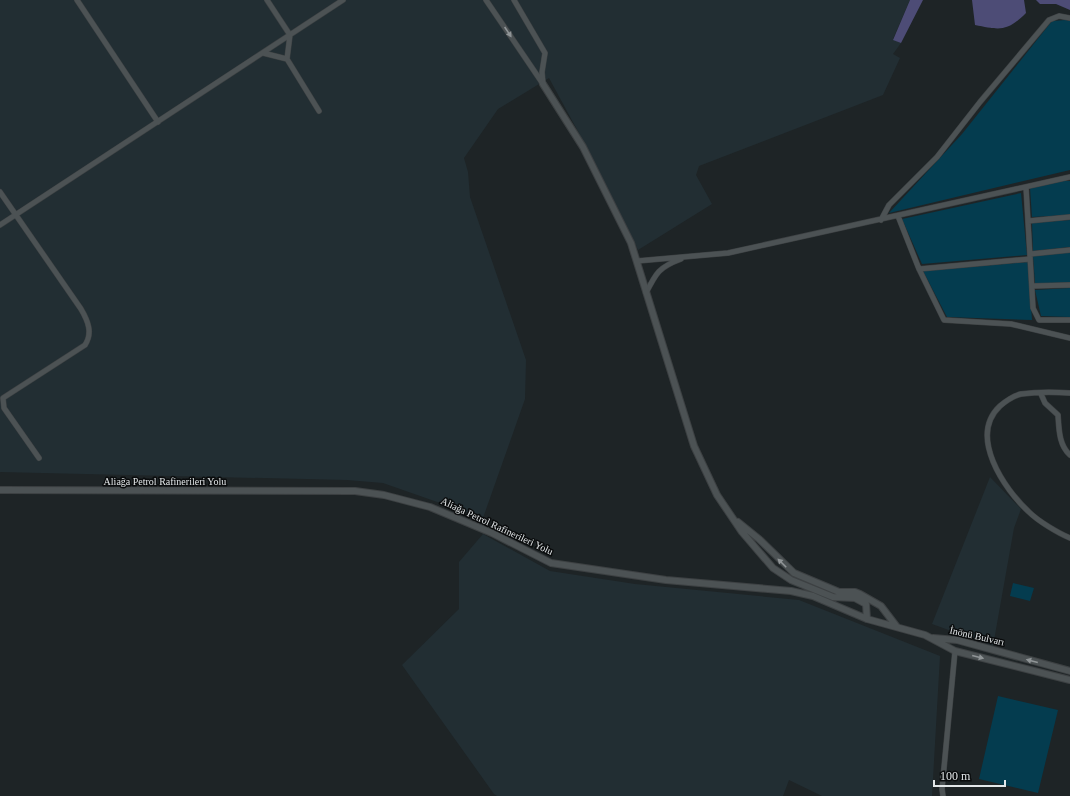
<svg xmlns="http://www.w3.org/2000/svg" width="1070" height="796" font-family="'Times New Roman',serif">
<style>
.built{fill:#222e33}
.green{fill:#043c4f}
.water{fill:#4d4c76}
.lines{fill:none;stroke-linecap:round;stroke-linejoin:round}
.minor-casing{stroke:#3d4143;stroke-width:6}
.tertiary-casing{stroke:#3d4143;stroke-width:8}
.minor{stroke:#4c5254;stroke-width:5}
.tertiary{stroke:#4c5254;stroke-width:6}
.oneway{fill:#909597}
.labels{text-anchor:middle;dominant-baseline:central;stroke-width:3;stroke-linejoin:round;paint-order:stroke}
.street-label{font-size:10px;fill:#e3e7e9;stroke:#0a0c0d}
</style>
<rect width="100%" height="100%" fill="#1e2426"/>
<!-- built -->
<path class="built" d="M0,0H910L893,39L901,43L893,54L900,58L883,95L699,166L696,175L712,204L638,250L587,148L549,78L498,109L464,158L468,172L470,197L526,360L525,399L483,518L383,483L347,480L0,472Z
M990,477L1021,509L1014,528L993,646L932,624Z
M483,534L550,571L635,584L799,600L940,656L932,796H822L789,780L783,796H497L494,794L402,665L459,609V562Z"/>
<!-- green -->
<path class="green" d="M1066,20L1070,21V170L889,213L962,134L1052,21Z
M1061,181H1070V215L1032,217L1030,188Z
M1021,193L1027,255L922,264L902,219Z
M1070,220V247L1033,251L1032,223Z
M1070,252V283H1035L1033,256Z
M1028,262L1032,320L947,317L923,271Z
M1070,288V317L1041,316L1035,290Z
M1013,583L1034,588L1030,601L1010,596Z
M998,696L1058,710L1038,793L979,779Z"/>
<!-- water -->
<path class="water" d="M910,0H923L901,43L893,40Z
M972,0H1024L1026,13C1007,32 1000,30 975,25Z
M1036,0H1070V10L1056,4H1040Z"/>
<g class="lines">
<!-- minor casing -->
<g class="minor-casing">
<path id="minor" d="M77,0L158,122
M267,0L290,35L287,59L319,111
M486,0L543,84
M514,0L545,53L542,72L543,83
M263,53L287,59
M1026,187L1033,308L1039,320H1070
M0,192L81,309C88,321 93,333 85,345L3,398L4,408L39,458
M898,216L919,269L944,320L1011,324L1070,338
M881,220L889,205L937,157L980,102L1049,20L1059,16L1070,18
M1028,221L1070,217
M0,225L343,0
M1030,254L1070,250
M637,261L728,253L1070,177
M919,269L1030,259
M1032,286L1070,285
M646,293C656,273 659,267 681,259
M1070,393C1056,392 1035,392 1021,394C1013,396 1006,401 1000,406C968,436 1004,489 1029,512C1038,521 1058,533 1070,538
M1041,394L1045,403L1058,415C1059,430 1059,445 1070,455
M943,796L942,789L955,651"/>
</g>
<!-- tertiary casing -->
<g class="tertiary-casing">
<path id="tertiary" d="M543,84L583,147L631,243L694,446L717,495L742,532L773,568L791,580L833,597L855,598L866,604L867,619
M0,490L355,491L384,495L430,507L492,533L551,563L666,580L791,591L813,596L867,619L925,635L955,651L1070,680
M738,522L759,539L794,573L839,592H855L860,594L881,606L897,627
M933,638L957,640L1070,671"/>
</g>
<!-- minor -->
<use href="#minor" class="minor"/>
<!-- tertiary -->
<use href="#tertiary" class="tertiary"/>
</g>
<!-- one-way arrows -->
<defs><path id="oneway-solid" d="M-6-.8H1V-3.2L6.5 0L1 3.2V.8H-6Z"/></defs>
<g class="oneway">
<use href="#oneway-solid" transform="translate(508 32) rotate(56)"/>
<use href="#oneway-solid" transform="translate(782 563) rotate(-135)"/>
<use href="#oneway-solid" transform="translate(978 657) rotate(14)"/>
<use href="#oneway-solid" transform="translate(1032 661) rotate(-165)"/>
</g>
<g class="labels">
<!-- street labels -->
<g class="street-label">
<text x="165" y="481">Aliağa Petrol Rafinerileri Yolu</text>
<text transform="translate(497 526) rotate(25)">Aliağa Petrol Rafinerileri Yolu</text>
<text transform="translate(977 636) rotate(13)">İnönü Bulvarı</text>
</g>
</g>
<!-- scale -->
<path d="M934 780v6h71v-6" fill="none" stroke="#e3e7e9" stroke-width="2"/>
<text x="940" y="780" font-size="12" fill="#e3e7e9" stroke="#0a0c0d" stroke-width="3" paint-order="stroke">100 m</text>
</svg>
